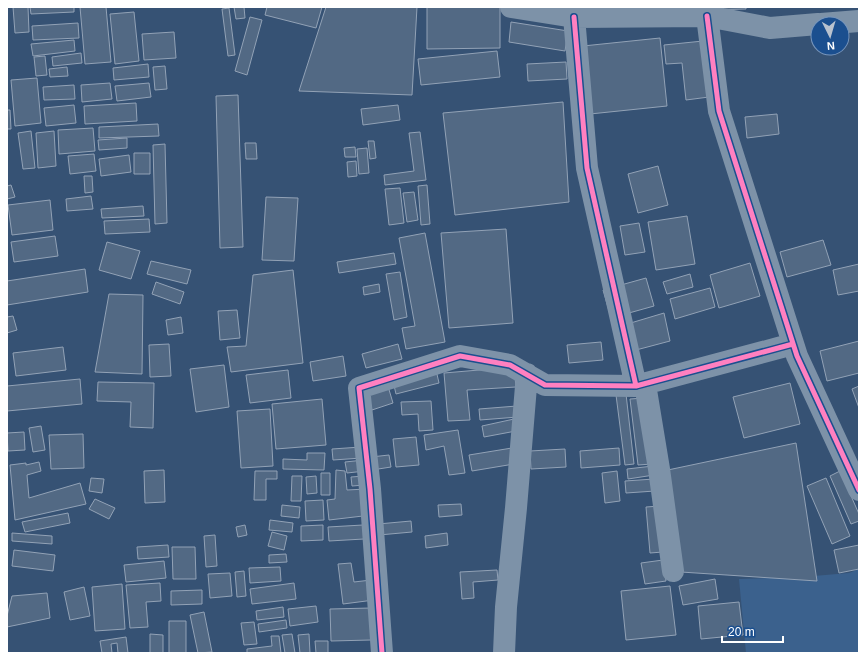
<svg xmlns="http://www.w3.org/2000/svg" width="866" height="660" font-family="Arial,sans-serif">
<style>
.water{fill:#3b618d}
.building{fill:#526984;stroke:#92a2b6}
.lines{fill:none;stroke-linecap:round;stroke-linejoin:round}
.street{stroke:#7d92a8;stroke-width:22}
.cycleway-casing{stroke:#1b4f8f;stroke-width:8}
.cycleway{stroke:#ff80c0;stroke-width:5}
</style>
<rect width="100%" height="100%" fill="#365274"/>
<!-- water -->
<path class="water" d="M859,569V653H746L739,579L802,577L849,573Z"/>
<!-- building -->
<path class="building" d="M13,7H28L29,32L15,33Z
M30,7H74V12L31,14Z
M80,7H106L111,62L85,64Z
M234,7H244L245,18L236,19Z
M267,7H322L316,28L265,15Z
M326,7H417L412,95L299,91Z
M427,7H500V48L427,49Z
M707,7H746V9L707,10Z
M229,8L235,55L228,56L222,9Z
M134,12L139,61L115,64L110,14Z
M250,17L262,20L247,75L235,71Z
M511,22L568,31L565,51L509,42Z
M78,23L79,38L33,40L32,26Z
M174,32L176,58L144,60L142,34Z
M660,38L667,106L590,114L583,46Z
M74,40L75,51L33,56L31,44Z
M703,41L709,97L686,100L682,63L666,64L664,45Z
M497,51L500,77L421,85L418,59Z
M81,53L82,63L53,66L52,57Z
M45,56L47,75L36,76L34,57Z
M566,62L567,79L528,81L527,64Z
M148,64L149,77L114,80L113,68Z
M165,66L167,89L155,90L153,67Z
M67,67L68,76L50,77L49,69Z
M37,78L41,123L15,126L11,80Z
M110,83L112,99L82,102L81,85Z
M149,83L151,97L117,101L115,86Z
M74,85L75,99L44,100L43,87Z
M238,95L243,247L220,248L216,96Z
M563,102L569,202L455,215L443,113Z
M136,103L137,121L85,124L84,106Z
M74,105L76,123L46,126L44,108Z
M398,105L400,120L363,125L361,109Z
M7,110H10L11,129H7Z
M777,114L779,134L747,138L745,117Z
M158,124L159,136L99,138V127Z
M93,128L95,151L59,154L58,130Z
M31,131L35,168L23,169L18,133Z
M54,131L56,166L38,168L36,133Z
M420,132L426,180L385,185L384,175L414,171L409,133Z
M127,138V148L99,150L98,140Z
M368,141H374L376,158L370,159Z
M245,143H256L257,159H246Z
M165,144L167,223L155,224L153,145Z
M355,147L356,157H345L344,148Z
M367,148L369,173L359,174L357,149Z
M134,153H150V174H134Z
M94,154L96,171L70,174L68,156Z
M129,155L131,172L101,176L99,159Z
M356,161L357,176L348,177L347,162Z
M658,166L668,205L638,213L628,174Z
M84,176H92L93,192L85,193Z
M11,185L15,197L7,199V186Z
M427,185L430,224L421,225L418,186Z
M400,188L404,223L389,225L385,189Z
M414,192L418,220L407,222L403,193Z
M91,196L93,209L67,211L66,199Z
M266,197L298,198L294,261L262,260Z
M50,200L53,230L12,235L8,205Z
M143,206L144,216L102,218L101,209Z
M687,216L695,264L656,270L648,222Z
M149,219L150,232L105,234L104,221Z
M639,223L645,252L625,255L620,226Z
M506,229L513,323L449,328L441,233Z
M425,233L445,342L406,349L402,328L415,326L399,238Z
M55,236L58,256L14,262L11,242Z
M823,240L831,265L787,277L780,252Z
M107,242L140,251L131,279L99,270Z
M394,253L396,264L339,273L337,262Z
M151,261L191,270L187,284L147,274Z
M750,263L760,296L719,308L710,275Z
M859,264V291L838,295L833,270Z
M85,269L88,292L7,305V281Z
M293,270L303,363L231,372L227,347L246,346L253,275Z
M400,272L407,317L394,320L386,274Z
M690,274L693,287L667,294L663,282Z
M646,278L654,306L611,318L603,290Z
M156,282L184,292L180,304L152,294Z
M379,284L380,292L364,295L363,287Z
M710,288L715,307L675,319L670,299Z
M109,294L143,295L142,374L95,372Z
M237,310L240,338L220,340L218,311Z
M664,313L670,341L621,354L614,328Z
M13,316L17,330L7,333V317Z
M181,317L183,333L168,335L166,320Z
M859,341V373L827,381L820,351Z
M601,342L603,360L569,363L567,345Z
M169,344L171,376L150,377L149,345Z
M398,344L402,359L366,368L362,354Z
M63,347L66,370L16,376L13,353Z
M343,356L346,376L313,381L310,362Z
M224,365L229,407L196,412L190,369Z
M514,367L516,387L467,390L470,420L448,421L444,373Z
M288,370L291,398L250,403L246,375Z
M436,370L439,383L396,394L393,381Z
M80,379L82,404L7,411V386Z
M98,382L154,383L153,428L130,427L131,402L97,401Z
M387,383L393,403L372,410L366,389Z
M790,383L800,424L744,438L733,397Z
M859,386V408L852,389Z
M626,394L634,464L625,465L616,395Z
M644,398L652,464L638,465L630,399Z
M322,399L326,445L276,449L272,404Z
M431,401L433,430L419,431L418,414L402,415L401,402Z
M517,406L518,417L480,420L479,409Z
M270,409L273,466L241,468L237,411Z
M514,419L516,431L484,437L482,426Z
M41,426L45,450L33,452L29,428Z
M458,430L465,473L449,475L444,446L426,450L424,435Z
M24,432L25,450L8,451L7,433Z
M83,434L84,468L51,469L49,435Z
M416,437L419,465L396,467L393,439Z
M796,443L817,581L681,572L663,471Z
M361,447L362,458L333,460L332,449Z
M512,448L514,464L472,471L469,455Z
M619,448L620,465L581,468L580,451Z
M565,449L566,467L531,469L530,451Z
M307,453H325L324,470L283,469V459L307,460Z
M389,455L391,467L372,470L371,457Z
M364,460L365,471L347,473L345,462Z
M39,462L41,471L27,475L29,498L80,483L86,504L15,520L10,465L26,463V465Z
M653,466L654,475L628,479L627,469Z
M164,470L165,502L145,503L144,471Z
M336,470L345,471L347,490L366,489L363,516L329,520L327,500L335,499Z
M255,471H277V479H266V500H254Z
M617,471L620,501L605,503L602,473Z
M840,471L859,514V521L851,524L830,476Z
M321,473H330V495H321Z
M292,476H302L301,501H291Z
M316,476L317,493L307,494L306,477Z
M364,476L365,485L352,486L351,477Z
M91,478L104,479L102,493L89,491Z
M826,478L850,536L832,544L807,486Z
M654,479L655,491L626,493L625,481Z
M95,499L115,508L109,519L89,509Z
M323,500L324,520L306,521L305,501Z
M461,504L462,515L439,517L438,505Z
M282,505L300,507L299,518L281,516Z
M660,506L663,552L650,553L646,507Z
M68,513L70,523L25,532L22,522Z
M270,520L293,523L292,532L269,530Z
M411,521L412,532L379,535L378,524Z
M245,525L247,535L238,537L236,527Z
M323,525V540L301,541V526Z
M363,525L364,539L329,541L328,527Z
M272,532L287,536L284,550L268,546Z
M12,533L52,536V544L12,541Z
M447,533L448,545L426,548L425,536Z
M215,535L217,566L206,567L204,536Z
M168,545L169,557L138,559L137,547Z
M859,545V569L839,573L834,550Z
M172,547H195L196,579H173Z
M14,550L55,555L53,571L12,566Z
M286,554L287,562L269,563V555Z
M663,560L666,581L645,584L641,563Z
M164,561L166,578L126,582L124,565Z
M351,563L354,582L371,580L374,600L343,604L338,564Z
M280,567L281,581L250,583L249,568Z
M497,570L498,580L473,582L474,598L462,599L460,572Z
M244,571L246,596L237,597L235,572Z
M230,573L232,596L210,598L208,574Z
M715,579L718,599L683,605L679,586Z
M160,583L161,601L146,602L148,627L130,628L126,585Z
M294,583L296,599L252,604L250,589Z
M122,584L125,629L95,631L92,587Z
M670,586L676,635L626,640L621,591Z
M84,587L90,616L70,620L64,592Z
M202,590V604L171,605V591Z
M47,593L50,618L7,627V616L12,596Z
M739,602L743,635L701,639L698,606Z
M316,606L318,622L290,626L288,609Z
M283,607L284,617L257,620L256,611Z
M371,608V640L331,641L330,609Z
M204,612L212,652L198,653L190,615Z
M286,620L287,628L259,632L258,624Z
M169,621H186V653H169Z
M254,622L257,644L244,645L241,623Z
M150,634L163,635V653H150Z
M292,634L295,653H285L282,635Z
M309,634L310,653H300L298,635Z
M271,636H279L281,653H247V649L272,646Z
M126,637L128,653H118L117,643L111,644L112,653H102L100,641Z
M315,641H328V653H316Z"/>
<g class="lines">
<!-- street -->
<path class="street" d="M511,7L574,17L707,16L770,28L818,24
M707,16L719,111L797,356L859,490
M574,17L587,168L636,386L793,344
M821,24L859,21
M645,384L659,469L673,571
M382,653L370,489L359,388L460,356L510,365L545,385L636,386
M504,653L506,607L516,508L527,374"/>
<!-- cycleway casing -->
<g class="cycleway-casing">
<path id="cycleway" d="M707,16L719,111L797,356L859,490
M574,17L587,168L636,386L793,344
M382,653L370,489L359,388L460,356L510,365L545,385L636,386"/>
</g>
<!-- cycleway -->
<use href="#cycleway" class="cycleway"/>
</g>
<!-- border -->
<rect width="866" height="660" fill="none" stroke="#ffffff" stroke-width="16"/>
<!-- north arrow -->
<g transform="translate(830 36) rotate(175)"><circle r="19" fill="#1b4f8f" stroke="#7695bc"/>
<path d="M0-3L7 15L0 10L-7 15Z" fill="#b9c2ce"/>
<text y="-6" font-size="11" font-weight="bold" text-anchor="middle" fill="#ffffff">N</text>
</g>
<!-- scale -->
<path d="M722 636v6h61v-6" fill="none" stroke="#ffffff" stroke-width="2"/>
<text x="728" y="636" font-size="12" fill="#ffffff" stroke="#1b4f8f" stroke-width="3" paint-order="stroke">20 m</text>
</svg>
